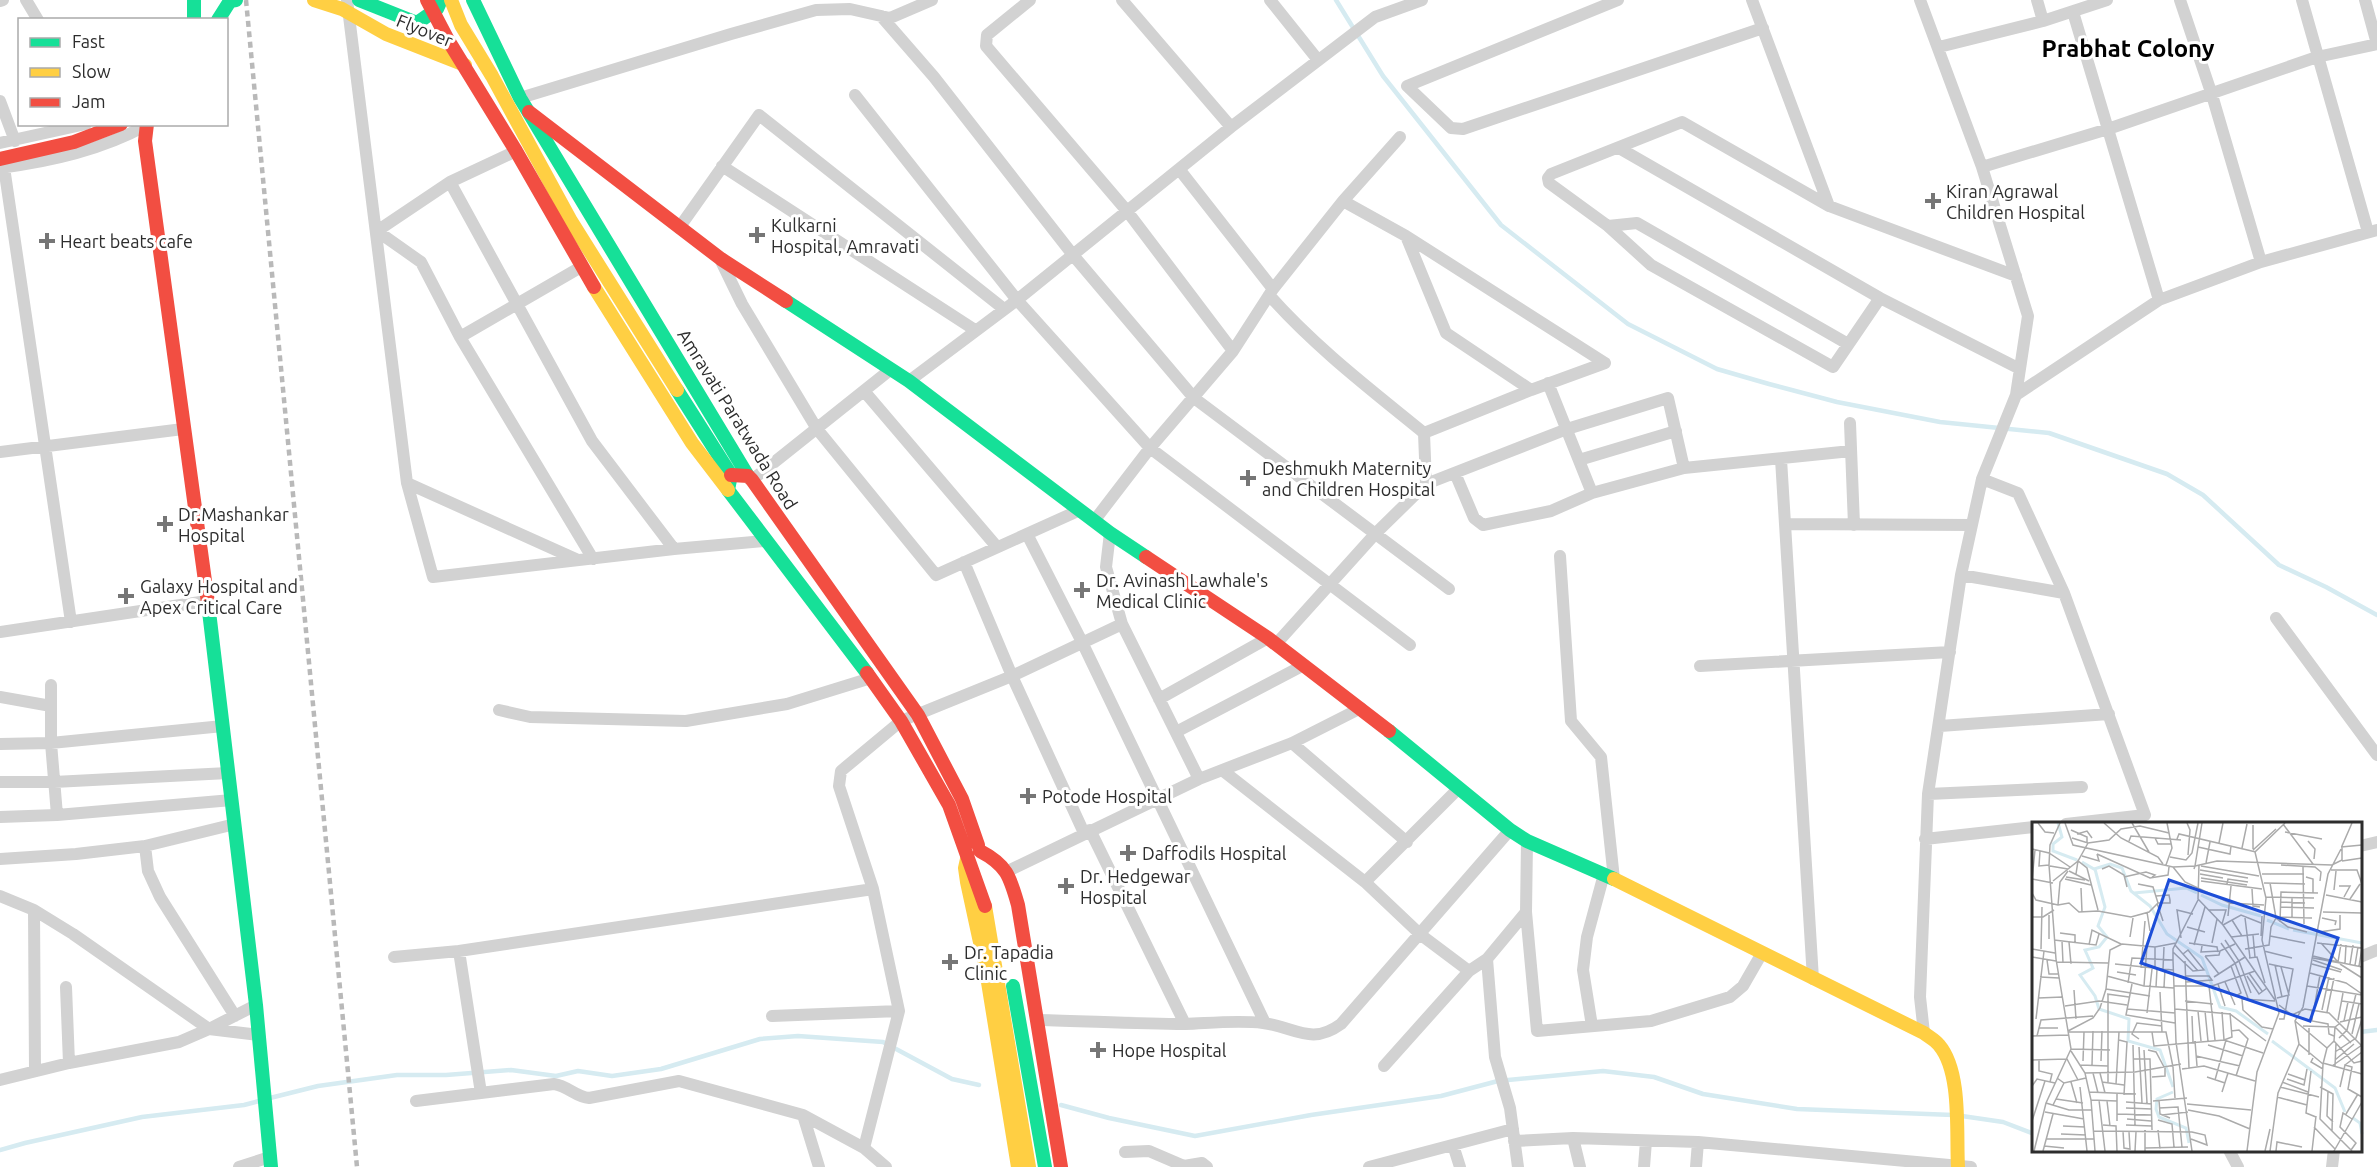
<svg xmlns="http://www.w3.org/2000/svg" width="2377" height="1167" font-family="Ubuntu,sans-serif">
<style>
.lines{fill:none;stroke-linecap:round;stroke-linejoin:round}
.stream{stroke:#d6ebf1;stroke-width:4.5}
.street{stroke:#d2d2d2;stroke-width:12}
.fast{stroke:#16e098;stroke-width:14}
.slow{stroke:#ffcf43;stroke-width:14}
.jam{stroke:#f24e42;stroke-width:14}
.rail{stroke:#b9b9b9;stroke-width:4.5;stroke-dasharray:6 4.5;stroke-linecap:butt}
.poi-dot{fill:#767676;stroke:#fff;stroke-width:2}
.labels{text-anchor:middle;dominant-baseline:central;stroke-width:6;stroke-linejoin:round;paint-order:stroke}
.street-label{font-size:18px;fill:#2d2d2d;stroke:#fff}
.poi-label{font-size:18px;fill:#2d2d2d;stroke:#fff;text-anchor:start}
.district-label{font-size:24px;font-weight:bold;fill:#000;stroke:#fff}
.inset-river{fill:none;stroke:#d6ebf1;stroke-width:3}
.inset-road{fill:none;stroke:#ababab;stroke-width:1.5}
.view{fill:#1d4ed8;fill-opacity:0.15;stroke:#1d4ed8;stroke-width:3}
.inset-edge{fill:none;stroke:#2d2d2d;stroke-width:3}
</style>
<rect width="100%" height="100%" fill="#fff"/>
<g class="lines">
<!-- stream -->
<path class="stream" d="M1336,0L1383,76L1501,225L1628,324L1717,369L1769,384L1837,402L1940,422L2049,433L2167,474L2203,495L2279,565L2326,587L2377,615
M2360,1032L2377,1030
M270,1098L318,1086L397,1075H446L511,1070L556,1076L578,1071L612,1076L661,1069L760,1039L798,1036L883,1042L952,1079L979,1085
M1061,1105L1109,1118L1195,1136L1311,1115L1441,1096L1498,1081L1603,1071L1654,1077L1703,1094L1797,1109L1953,1115
M1962,1116L2003,1122L2034,1134
M0,1150L25,1143L142,1117L244,1105L259,1101"/>
<!-- street -->
<path class="street" d="M26,0L38,20
M347,0L407,483L433,577L674,549L765,541
M1030,0L987,35L986,46L1127,211L1233,351
M1122,0L1231,127
M1270,0L1318,60
M1618,0L1407,86L1451,128L1463,129L1763,28
M1752,0L1829,206
M1920,0L1982,167L2028,316L2016,395L1982,479L1961,575L1928,794L1920,997L1924,1033
M2037,0L2043,21
M2180,0L2212,95L2261,262
M2302,0L2368,232
M2365,0L2377,44
M0,1L3,0
M2073,12L2159,300
M881,16L934,77L1073,255L1194,398L1449,589
M1939,47L2043,21L2107,0
M855,95L1017,300L1150,448L1410,645
M520,98L731,34L816,10L850,9L890,18L932,0
M0,101L15,141
M0,143L86,124
M1619,148L1880,298L2020,369
M516,151L450,182L377,231L421,262L460,337L593,559
M722,166L975,330
M4,167L71,622
M1982,167L2108,129L2317,57L2377,44
M0,168C52,161 101,150 147,125
M1179,169L1273,289
M450,182L592,441L674,549
M1343,201L1406,236L1605,363
M1608,226L1637,223L1848,344
M679,228L759,115L1004,309
M1406,236L1446,333L1531,390
M721,261L742,304L817,429L936,575L1080,510
M1269,295C1315,347 1370,389 1424,433
M1880,298L1833,367L1651,265L1608,226L1549,183L1548,178L1551,174L1682,122L1829,206L2016,276
M460,337L581,267
M909,381L1017,300L1231,127L1375,17L1422,0
M1548,383L1592,493
M864,391L997,547
M2016,395L2159,300L2261,262L2377,230
M1850,423L1854,525
M0,452L183,429
M1781,459L1813,979
M1579,460L1676,431
M1455,473L1474,518L1483,525L1551,511L1592,493L1684,468L1851,451
M1982,479L2018,493L2064,593L2145,815L2066,824
M752,480L890,370
M407,483L578,560
M1426,484L1424,433L1531,390L1605,363
M1094,521L1150,448L1233,351L1273,289L1343,201L1400,137
M1785,524L1972,525
M1110,533L1106,567L1122,624L1199,779
M1027,534L1082,642L1265,1023
M1560,556L1571,721L1601,757L1614,879
M964,562L1012,676L1084,833
M1961,575L2064,593
M2276,618L2377,755
M0,632L207,601
M1276,644L1376,533L1426,484L1567,429L1668,398L1684,468
M1700,666L1950,652
M51,685V743L57,815
M0,697L51,706
M1159,699L1268,638
M499,710L530,717L686,721L787,704L871,678
M1940,726L2109,714
M1176,732L1304,665
M1292,743L1407,842
M0,744L51,743L223,726
M1222,770L1365,882L1421,935L1469,971
M0,782H54L228,773
M1928,794L2082,787
M0,817L57,815L232,800
M1090,830L1185,1024
M1925,839L2034,827
M1527,841L1526,912L1537,1031L1651,1021L1730,997L1743,986L1762,953
M145,846L148,871L160,897L235,1016
M2360,846L2377,842
M0,859L76,854L145,846L235,824
M1008,871L1199,779L1292,743L1361,708
M1365,882L1458,789
M0,896L34,910L73,934L209,1029L259,1035
M34,910L35,1071
M459,951L481,1093
M394,957L459,951L873,889
M2360,957L2377,950
M1487,959L1495,1057L1510,1108L1518,1167
M66,987L69,1063
M772,1016L899,1011
M1038,1020C1087,1021 1136,1024 1185,1024C1211,1023 1237,1020 1263,1023C1295,1027 1311,1046 1341,1024L1510,830
M1592,1026L1583,970L1587,937L1604,874
M1384,1066L1469,971L1487,959L1526,912
M0,1080L69,1063L179,1042L209,1029L256,1005
M416,1101L554,1084C568,1086 576,1097 589,1098L679,1081L803,1115L864,1148L886,1167
M803,1115L819,1167
M1573,1138L1580,1167
M1514,1141L1573,1138L1698,1142L1971,1167
M1453,1145L1460,1167
M864,1148L899,1011L873,889L839,786L841,771L901,721L1012,676L1122,624
M2229,1150L2238,1167
M1125,1152L1149,1151L1184,1166L1202,1163L1207,1167
M239,1167L270,1157
M1369,1167L1513,1129
M1644,1167L1646,1141
M1696,1167L1698,1142
M2332,1167L2334,1150"/>
<!-- fast -->
<path class="fast" d="M194,0V20
M359,0L417,23L437,9L441,0
M473,0L520,98L748,476
M218,20L230,1L236,0
M786,301L909,381L1110,533L1146,557
M677,390L731,475L728,490L867,673
M208,603L256,1005L271,1167
M1389,731L1510,830L1527,841L1614,879
M1013,986L1045,1167"/>
<!-- slow -->
<path class="slow" d="M314,0L342,9L386,34L465,65
M451,0L461,25L492,76L571,221L677,390
M594,287L692,443L728,490
M967,859L965,868L967,882L986,970L1018,1167
M1614,879L1924,1033C1929,1037 1935,1040 1939,1045C1962,1072 1956,1133 1958,1167
M985,906L1029,1167"/>
<!-- jam -->
<path class="jam" d="M427,0L448,40L516,151L594,287
M529,112L721,259L786,301
M147,124L145,141L208,603
M0,159L74,142L121,124
M731,475L748,476L752,480L918,715L962,799L978,845
M1146,557L1268,638L1389,731
M867,673L901,721L949,805L985,906
M980,851C1007,865 1010,877 1018,905L1061,1167"/>
<!-- rail -->
<path class="rail" d="M246,0L357,1167"/>
</g>
<!-- markers -->
<g class="poi-dot">
<path d="M1930 192h6v6h6v6h-6v6h-6v-6h-6v-6h6z"/>
<path d="M754 226h6v6h6v6h-6v6h-6v-6h-6v-6h6z"/>
<path d="M44 232h6v6h6v6h-6v6h-6v-6h-6v-6h6z"/>
<path d="M1245 469h6v6h6v6h-6v6h-6v-6h-6v-6h6z"/>
<path d="M162 515h6v6h6v6h-6v6h-6v-6h-6v-6h6z"/>
<path d="M1079 581h6v6h6v6h-6v6h-6v-6h-6v-6h6z"/>
<path d="M123 587h6v6h6v6h-6v6h-6v-6h-6v-6h6z"/>
<path d="M1025 787h6v6h6v6h-6v6h-6v-6h-6v-6h6z"/>
<path d="M1125 844h6v6h6v6h-6v6h-6v-6h-6v-6h6z"/>
<path d="M1063 877h6v6h6v6h-6v6h-6v-6h-6v-6h6z"/>
<path d="M947 953h6v6h6v6h-6v6h-6v-6h-6v-6h6z"/>
<path d="M1095 1041h6v6h6v6h-6v6h-6v-6h-6v-6h6z"/>
</g>
<g class="labels">
<!-- street labels -->
<g class="street-label">
<text transform="translate(425 30) rotate(22)">Flyover</text>
<text transform="translate(738 419) rotate(58)">Amravati Paratwada Road</text>
</g>
<!-- poi labels -->
<g class="poi-label">
<text x="1946" y="191">Kiran Agrawal<tspan x="1946" dy="21">Children Hospital</tspan></text>
<text x="771" y="225">Kulkarni<tspan x="771" dy="21">Hospital, Amravati</tspan></text>
<text x="60" y="241">Heart beats cafe</text>
<text x="1262" y="468">Deshmukh Maternity<tspan x="1262" dy="21">and Children Hospital</tspan></text>
<text x="178" y="514">Dr.Mashankar<tspan x="178" dy="21">Hospital</tspan></text>
<text x="1096" y="580">Dr. Avinash Lawhale's<tspan x="1096" dy="21">Medical Clinic</tspan></text>
<text x="140" y="586">Galaxy Hospital and<tspan x="140" dy="21">Apex Critical Care</tspan></text>
<text x="1042" y="796">Potode Hospital</text>
<text x="1142" y="853">Daffodils Hospital</text>
<text x="1080" y="876">Dr. Hedgewar<tspan x="1080" dy="21">Hospital</tspan></text>
<text x="964" y="952">Dr. Tapadia<tspan x="964" dy="21">Clinic</tspan></text>
<text x="1112" y="1050">Hope Hospital</text>
</g>
<!-- district labels -->
<g class="district-label">
<text x="2128" y="48">Prabhat Colony</text>
</g>
</g>
<!-- overview -->
<g transform="translate(2032 822)">
<rect width="330" height="330" fill="#fff"/>
<path class="inset-river" d="M26,1L30,15L21,22V29L45,38M50,40L62,47L78,42L90,46L99,69L118,84L135,112L170,136L188,185L204,189L236,212M63,47L73,85L66,104L75,115L67,125L53,128L61,146L48,153L63,174L67,187L97,197L96,219L128,228L141,265M102,71L154,66L165,71M169,73L190,83L229,94M235,98L257,107M261,108L330,121M240,219L303,266L313,290M141,270L125,277L124,287L127,295L154,306L157,321M321,296L328,301L330,312"/>
<path class="inset-road" d="M6,1L13,10L22,11M33,1L41,23L141,45L163,44L162,47M72,1L89,16L126,35L131,42M100,1L117,30M155,1L158,8L156,33M170,1L163,44L185,39L300,43L310,38V24L320,1M251,2L281,42M221,3V27M39,8L55,15V21M253,10L290,17M45,12L55,9L60,16M40,16L56,21L77,18L89,7L108,4L137,11M123,16L126,22H139M145,17L147,12L224,30M97,19L99,14L149,18M276,19L283,27L282,37M187,21L191,1M166,25L198,32L199,24M309,25L330,23M210,26L215,2M0,27L17,31L38,45M309,27L296,52L271,185L263,199L267,222L291,242L288,297L320,329M221,28L244,7M8,29L7,44L17,43M65,32L118,56L136,53L137,45M50,34L67,39L65,32M138,35L154,38L160,31L166,1M310,39L330,36M174,41L178,20M134,43L140,26L135,1M167,43L166,77L191,103L243,178M249,43L283,45L289,50L288,59M18,44L36,47M169,44L227,54M141,45L153,60L198,81M271,45L272,102M70,47L77,44L92,53L95,65M168,48L216,56M299,48H325L330,62M37,49L57,59M44,52L46,39L55,46L66,88M168,52L191,56M230,52H272M34,55L53,58M92,55L114,50L123,53L120,55M274,55L281,57V71M169,56L215,63M0,57L21,61M33,57L59,63M0,58L3,28M21,59L46,39L56,21M169,59L230,67M232,61L273,62M238,61L244,96L256,105L275,110M195,62L196,57L216,60M307,64H318L312,75M49,66L50,90M220,67L221,84L228,85M302,68L304,49M0,71L4,78L26,83L37,81L47,90L66,89L99,95L117,90L126,81L121,65L106,62M294,73L330,80M124,74L137,73L138,78V81H126M234,75L282,76M318,77L328,62M249,80L273,81M125,81L131,99M198,81L232,83M26,83L28,60L36,49M249,85L282,86M176,88H194L190,102M115,90L118,109M291,90L330,91M17,93V117M196,94L199,64M0,95H11L22,88M248,95L280,96M260,95V76M213,96L218,136M290,96L304,99L303,103M200,98L210,114M248,100L249,70L286,71M191,103L209,93L229,101M155,105L173,110M287,110L308,107V93M28,111L43,113V121M221,113L223,135M229,114L230,94M238,114L273,121M98,115L101,96M199,115L227,112M149,116L145,88L161,92M22,118L64,123L67,112M193,118L207,139L219,171M30,119L31,141M37,120L39,142M157,121L185,125L186,130M180,121L185,97M189,121L203,141L216,176M285,121L330,126L327,144M289,121L306,140L330,145M57,123L60,108L89,122M143,123L166,149M162,123L173,85M170,124L169,130L188,129L203,122M0,127L23,131M9,127L10,85M213,127L237,123L239,105L244,96M232,129L260,136M141,130L161,149L172,148L156,128L151,132M173,134L187,152M173,134L187,133L188,129M281,134L306,140L309,122M0,135L24,139M217,136L225,135L233,161M281,136L308,141M15,138L17,152H26M281,138L310,148M153,139L157,246M24,140L76,141M313,141L314,123M83,142L141,148M237,142L261,147L252,197H247M280,142L309,150M308,142L330,156M318,142L321,123M243,143L250,175M323,143L326,125M199,144L209,171L204,174M109,146L113,99M123,147V125M131,147L132,125M85,150L104,153M217,151L230,169M278,151L314,161L330,172M75,154L112,164L142,166M153,154H177L180,158L154,160M215,154L227,172L235,166M8,155L27,156M182,155L213,135M193,160L203,183M96,161L100,136L141,138M100,162L94,193L143,201M186,162L193,184M112,164L115,124M142,164H180L223,149M177,164L183,218M275,164L330,173M124,165L125,147M132,165L133,147M74,167L118,174M42,168L44,197M128,170L130,210H134L141,245L143,276M75,172L97,175M6,176L31,175M245,176L257,173L249,145M153,179L181,182M310,179L330,182M247,183L260,193L273,187L297,191L330,224M33,184L67,179L95,183M95,187L143,191M143,187L198,192L234,219M282,187L288,153M280,188V199L296,202L297,212L302,214M290,188L297,155M166,189L169,219M173,189L176,219M190,190L192,218L231,231M295,190L302,156M115,191L120,147M160,194L161,220M4,197L12,129M306,198L311,171M263,199L295,226L291,242M312,199L316,180M308,200L330,195M271,204L303,205L307,202M303,205L319,221M7,206H26M241,207L230,205L211,188L210,177L243,179M36,209L61,196L68,186L74,167L78,128L90,122L123,125L144,121M199,209L207,208L216,217L204,254M37,210H130M120,210L122,224L192,218L200,215L198,191M320,212L327,182M0,214L37,213M5,214L9,198L61,194M307,216L315,208L324,172M107,217L100,212L105,201L130,204M87,218L95,220L92,273M163,219L165,244M302,219L322,241L330,239M101,223L103,303M176,223L211,234M107,225L110,281M295,226L302,219L303,205M39,227L78,228M112,228L115,281M116,228L124,230L132,245M39,229L53,251L59,278L63,329M303,230L324,216L330,197M277,233V206M164,234L208,244M281,236L279,240L291,247M102,237H118L120,308M0,238L35,237L46,258M7,238V249L20,252L18,260M303,238L322,222M51,239L52,210M69,239L70,209M291,241L330,252M48,243L76,244M60,243L61,209M313,243L330,230M300,244L330,223M303,244L304,221M150,247L172,244L223,259M279,249L274,291L284,295M53,251L103,250L149,242M61,251L66,271M68,251L73,271M256,252L273,258M120,255L133,254V246M175,255L193,261M25,256L32,261L54,256M255,257L272,263L275,247M183,258L194,218M39,260L45,281M70,260L92,263M76,260V172M250,260L276,270M84,262L87,210M0,264L5,257L23,261M48,265L55,329M248,265L287,275M288,265L301,272L300,309M308,265L313,243L320,245L316,267L330,275M296,269L295,294L301,300M57,270L104,272M190,270L196,251M245,275L275,283M24,277L51,281M59,278L85,279M67,278L73,329M127,278L128,292L138,296M75,279L78,304M121,279L155,276M94,280L120,282M14,281L37,288H60M155,282L219,288M21,283L32,261M94,286L120,287M127,286L146,285L150,325M156,288L187,294L218,307M13,290L52,297M85,292L120,293M314,292L326,272M130,293L156,290M95,297L119,299M126,298L140,302L142,325M0,299L13,259M85,299V272M71,303L84,304L85,329M94,303L120,304M31,304L53,305M282,305L303,327M113,308V329M126,308L128,327M62,309L160,310L173,313L175,323L159,317M91,309L92,326L98,327L97,310M29,312L54,313M14,317H62M12,324L32,326M113,326L156,325M319,328L324,321L308,305L311,291L320,297M2,329L14,281L39,227L24,137L17,43L18,23L28,1M11,329L21,292M103,329L104,310M160,329L144,220L141,138V127L166,78M215,329L225,250L247,191L230,118L234,76L223,30L253,1M233,329L238,307M238,329L246,271L267,222M244,329L245,320L270,325M280,329L284,294M302,329L330,280"/>
<path class="view" d="M137,58L306,116L278,199L109,141Z"/>
<rect width="330" height="330" class="inset-edge"/>
</g>
<!-- legend -->
<rect x="18" y="18" width="210" height="108" fill="#ffffff" stroke="#ababab" stroke-width="1.5"/>
<rect x="30" y="38" width="30" height="9" fill="#16e098" stroke="#ababab" stroke-width="1.5"/>
<text x="72" y="48" font-size="18" fill="#2d2d2d">Fast</text>
<rect x="30" y="68" width="30" height="9" fill="#ffcf43" stroke="#ababab" stroke-width="1.5"/>
<text x="72" y="78" font-size="18" fill="#2d2d2d">Slow</text>
<rect x="30" y="98" width="30" height="9" fill="#f24e42" stroke="#ababab" stroke-width="1.5"/>
<text x="72" y="108" font-size="18" fill="#2d2d2d">Jam</text>
</svg>
